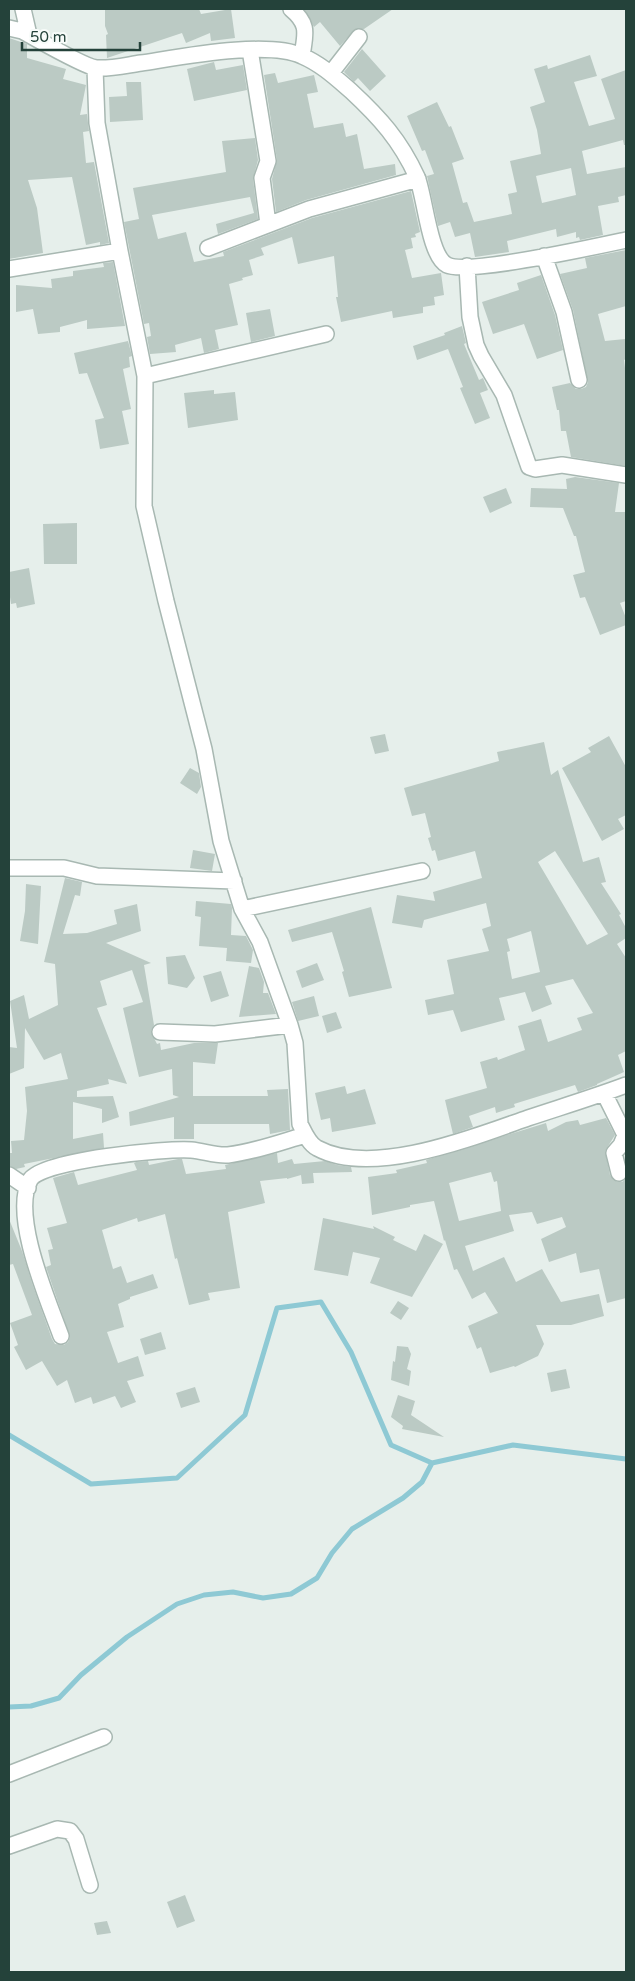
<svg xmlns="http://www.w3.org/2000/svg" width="635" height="1981" font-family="'Varela Round',sans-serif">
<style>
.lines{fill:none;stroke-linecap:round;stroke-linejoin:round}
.stream{stroke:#8ec9d4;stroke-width:5}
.building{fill:#bbcac4;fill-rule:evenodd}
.minor-casing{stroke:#a8b8b2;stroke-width:18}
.minor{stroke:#fff;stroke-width:15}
</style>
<rect width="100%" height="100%" fill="#e6efeb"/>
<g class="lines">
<!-- stream -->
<path class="stream" d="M9,1435L91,1484L177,1478L245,1415L277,1308L321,1302L351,1352L391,1445L432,1463L513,1445L626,1459
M9,1707L31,1706L59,1698L81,1675L127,1637L177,1604L204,1595L233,1592L263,1598L291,1594L317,1578L332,1553L352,1529L403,1498L422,1482L432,1463"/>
</g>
<!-- building -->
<path class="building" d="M105,9H199L201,14L231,9L235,38L211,41L210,33L186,43L182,33L107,58L106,35L108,34L105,26Z
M304,9H393L364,29H355L340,46L320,22L314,27Z
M9,38L27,44V58L66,69L63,79L86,85L80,115L87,114L89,131L83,132L86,163L94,162L109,243L100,245V242L86,245L72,177L28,180L37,208L43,253L9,259Z
M362,49L386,76L370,91L358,78L354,82L344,72Z
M590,55L597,76L574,82L589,126L615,119L601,79L626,70V145H624L623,140L582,151L587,174L626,167V195L618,197L619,202L598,206L603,235L580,240L579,237L576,238V232L557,237L556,229L507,241L509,252L475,257L470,233L455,237L450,222L438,226L427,176L434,174L425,150L422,151L407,116L437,102L449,127L451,126L464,159L452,163L463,203L467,202L474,222L512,214L508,194L517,192L510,161L541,154L537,130L530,107L545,102L534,69L547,65L548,69ZM571,168L576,195L542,203L536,176Z
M214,62L216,70L243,65L247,90L194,101L187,69Z
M275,73L278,83L314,75L318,92L307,94L314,128L343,123L346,137L357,134L364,169L395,164L396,175L306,200L276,212L272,179L277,160L264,75Z
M126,82H141L143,120L110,122L109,97L127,96Z
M255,138L258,160L253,179L258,219L218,234L216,224L254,213L250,197L152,215L158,239L186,232L194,262L224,256L223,252L312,218L411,191L420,232L415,234L416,237L411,238L413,248L405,250L412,278L441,273L444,295L434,297L435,305L423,307V313L393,318L392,311L341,322L336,297H338L334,256L298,264L292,237L261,248L264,255L249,260L253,275L242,278L243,280L229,284L238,325L215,330L219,349L204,353L201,338L175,345L176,352L150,354L147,337L151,336L149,323L144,324L124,222L139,219L133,188L226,172L222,141Z
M626,250V306L598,314L605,341L625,339L626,352V359L624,360L626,376V466L571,457L566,431H561L559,410H557L552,387L570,383L576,389H581L586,387L588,382L573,310L560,274L587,268L585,258Z
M113,262L125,326L87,329V320L60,327V332L38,334L33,309L16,312V285L52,288L51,279L73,276V271L104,267L103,263Z
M541,275L555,315L563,350L537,359L524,324L493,334L482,302L519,290L517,283Z
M270,309L275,336L251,342L246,313Z
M462,326L466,343L464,344L479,380L483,378L488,390L480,393L490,418L475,424L460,388L463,387L448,349L417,360L413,346L445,335L444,333Z
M128,341L132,356L129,357L130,367L123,369L131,409L122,411L129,444L100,449L95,420L104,418L87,373L79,374L74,353Z
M214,390V394L235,392L238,420L188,428L184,393Z
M575,477L619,483L615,512H626V601L620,603L626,618V625L600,635L585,597L580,598L573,575L585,572L576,536H574L563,508L530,507L531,488L567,489L566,479Z
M506,488L512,503L490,513L483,497Z
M77,523V564H44L43,524Z
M29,568L35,604L17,608L16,603L11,604L9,590V572Z
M385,734L389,751L375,754L370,737Z
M609,736L626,767V815L618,819L624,829L602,841L562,768L591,752L588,748Z
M544,742L551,775L558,770L583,862L599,857L606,882L601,883L621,914L619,915L626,928V938L617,944L626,958V1051L618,1055L624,1072L597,1084V1085L578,1092L575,1085L514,1104L515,1107L496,1113L495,1107L469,1116L473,1127L453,1134L445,1100L487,1088L480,1062L497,1057L498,1060L525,1050L518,1026L541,1019L548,1042L582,1030L577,1018L593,1013L573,979L545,986L552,1004L532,1012L525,992L499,998L505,1020L461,1032L453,1010L428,1015L425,1000L454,994L447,960L489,951L482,929L491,926L486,903L424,920L422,928L392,923L397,895L435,901L433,892L482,878L475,851L438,861L435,850L432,851L428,838L431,837L425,813L412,816L404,788L499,761L497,752ZM555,851L608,934L587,945L538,862ZM531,931L540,972L512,979L507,952L510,951L507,939Z
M190,768L199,773L201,787L197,794L180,783Z
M193,850L215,854L212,871L190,868Z
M65,878L82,882L80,896L75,895L63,934L87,933L117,924L114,910L137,904L141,931L106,943L151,963L144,965L154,1025L151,1032L157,1044L160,1043L161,1050L194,1043H218L215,1064L193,1062V1096H268L267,1090L288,1089L290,1130L270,1134L269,1124H194V1139H174V1117L130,1126L129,1112L179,1097L173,1095L172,1069L139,1077L123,1008L143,1002L132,970L100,981L107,1005L97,1008L127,1084L108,1079L109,1084L77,1091V1097L113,1096L119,1117L102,1123V1109L73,1102V1139L103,1133L104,1148L24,1164L25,1167L16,1169L9,1166V1153H12L11,1141L24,1140L27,1111L25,1087L68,1079L61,1053L44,1060L25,1028L24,1068L9,1074V1047L17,1048L10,1001L24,995L29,1019L58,1005L55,964L44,962Z
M26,884L41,886L38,944L20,941L25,911Z
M196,901L231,904L232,908L231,935L246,936L253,950L251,963L226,961L227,948L199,946L201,917L195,916Z
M371,907L392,988L349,997L342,972L344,971L332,932L292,942L288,930Z
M185,955L195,978L187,988L168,984L166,957Z
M317,963L324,980L302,988L296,971Z
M249,966L259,968L264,982L263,993H268L276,1014L239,1017Z
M221,971L229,996L211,1002L203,976Z
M314,996L319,1016L298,1021L292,1002Z
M336,1012L342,1028L327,1033L322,1016Z
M345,1086L347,1094L365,1089L376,1124L332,1132L330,1118L321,1120L315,1093Z
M606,1118L615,1135L605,1151L610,1175L617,1182H622L626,1179V1298L607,1303L599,1269L580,1273L576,1253L549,1262L541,1239L566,1227L562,1217L537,1224L532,1212L509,1215L514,1231L465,1246L473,1271L504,1257L516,1282L542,1269L561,1302L599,1294L604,1316L571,1325H536L544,1344L538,1356L515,1367L514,1366L490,1373L481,1347L477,1349L468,1326L498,1313L485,1292L472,1299L457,1269L454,1270L445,1240L444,1241L434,1201L410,1205V1207L372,1215L368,1177L397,1173L396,1170L427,1163L426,1160L546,1123L548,1131L566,1122L578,1120L580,1125ZM491,1172L494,1182L497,1181L501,1211L459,1221L449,1183Z
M277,1153L278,1163L292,1159L294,1164L325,1161L337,1165L351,1167L352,1172L313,1173L314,1183L302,1184L301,1175L287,1179V1178L260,1181L265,1203L228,1212L240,1288L208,1293L210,1300L189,1305L177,1258L175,1259L165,1214L138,1222L137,1218L102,1230L113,1269L121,1266L127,1283L153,1274L158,1288L130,1297V1299L118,1304L124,1327L107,1332L118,1363L138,1356L144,1376L127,1381L136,1402L121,1408L115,1396L93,1404L91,1397L75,1403L67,1380L57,1386L42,1361L26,1370L14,1347L18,1345L10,1323L32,1315L13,1264L9,1265V1219L22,1251L32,1283L52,1339L55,1344L64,1345L68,1342L70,1337L46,1267L51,1265L48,1250L53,1249L47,1228L67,1223L53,1178L74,1172L78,1185L137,1170L134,1163L136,1162L148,1161L149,1165L178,1159H182L186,1174L226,1169L225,1165Z
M323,1218L374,1229L373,1226L395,1237L393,1240L416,1251L424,1234L443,1244L412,1297L370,1283L380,1258L353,1252L348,1276L314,1270Z
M398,1301L409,1308L401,1320L390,1313Z
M161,1332L166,1349L145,1355L140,1339Z
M397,1346L408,1347L411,1354L407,1369L411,1371L409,1386L391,1380L393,1361L395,1362Z
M566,1369L570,1388L551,1392L547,1373Z
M195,1387L200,1402L181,1408L176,1393Z
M398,1395L415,1401L411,1415L444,1437L402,1429L403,1426L391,1417Z
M185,1895L195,1921L177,1928L167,1902Z
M107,1921L111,1933L97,1935L94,1923Z"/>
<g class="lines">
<!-- minor casing -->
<g class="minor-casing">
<path id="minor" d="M23,9L29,35
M291,9C310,25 305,34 302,56
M9,28L22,31C37,39 83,66 96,68C111,69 127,65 141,63C181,57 267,40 302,56C321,64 336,78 351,91C380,118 400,140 417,177C425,196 429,256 447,265C467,275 598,246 626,240
M250,50L268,161L262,178L268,224
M95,68L97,123L120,251L145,376L144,506L166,601L204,749L221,841L242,909L260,942L290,1025L295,1043L300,1124C304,1132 309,1144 317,1148C372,1178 474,1137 528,1118C561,1107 594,1097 626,1085
M331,73L359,37
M208,248L309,209L418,179
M544,256L564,312L579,380
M467,266L470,317L476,345L481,356L504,395L529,467L535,469L562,465L626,475
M9,269L120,251
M145,376L326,334
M9,868H64L97,876L234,881
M242,909L422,871
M160,1032L215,1034L290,1025
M604,1093L625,1135L621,1145L614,1153L619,1173
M9,1175L28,1188
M61,1336C48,1300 11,1216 30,1180C41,1160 167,1148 191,1150C204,1151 215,1156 228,1155C254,1152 281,1142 305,1135
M9,1774L104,1737
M9,1846L57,1829L70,1831L76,1839L90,1885"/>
</g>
<!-- minor -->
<use href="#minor" class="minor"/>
</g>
<!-- border -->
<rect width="635" height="1981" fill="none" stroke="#24423a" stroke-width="20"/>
<!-- scale -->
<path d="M22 42v8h118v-8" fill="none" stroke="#24423a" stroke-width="2.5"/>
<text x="30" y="42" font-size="15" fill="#24423a" stroke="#f7fbf9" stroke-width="4" paint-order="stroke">50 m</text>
</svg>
